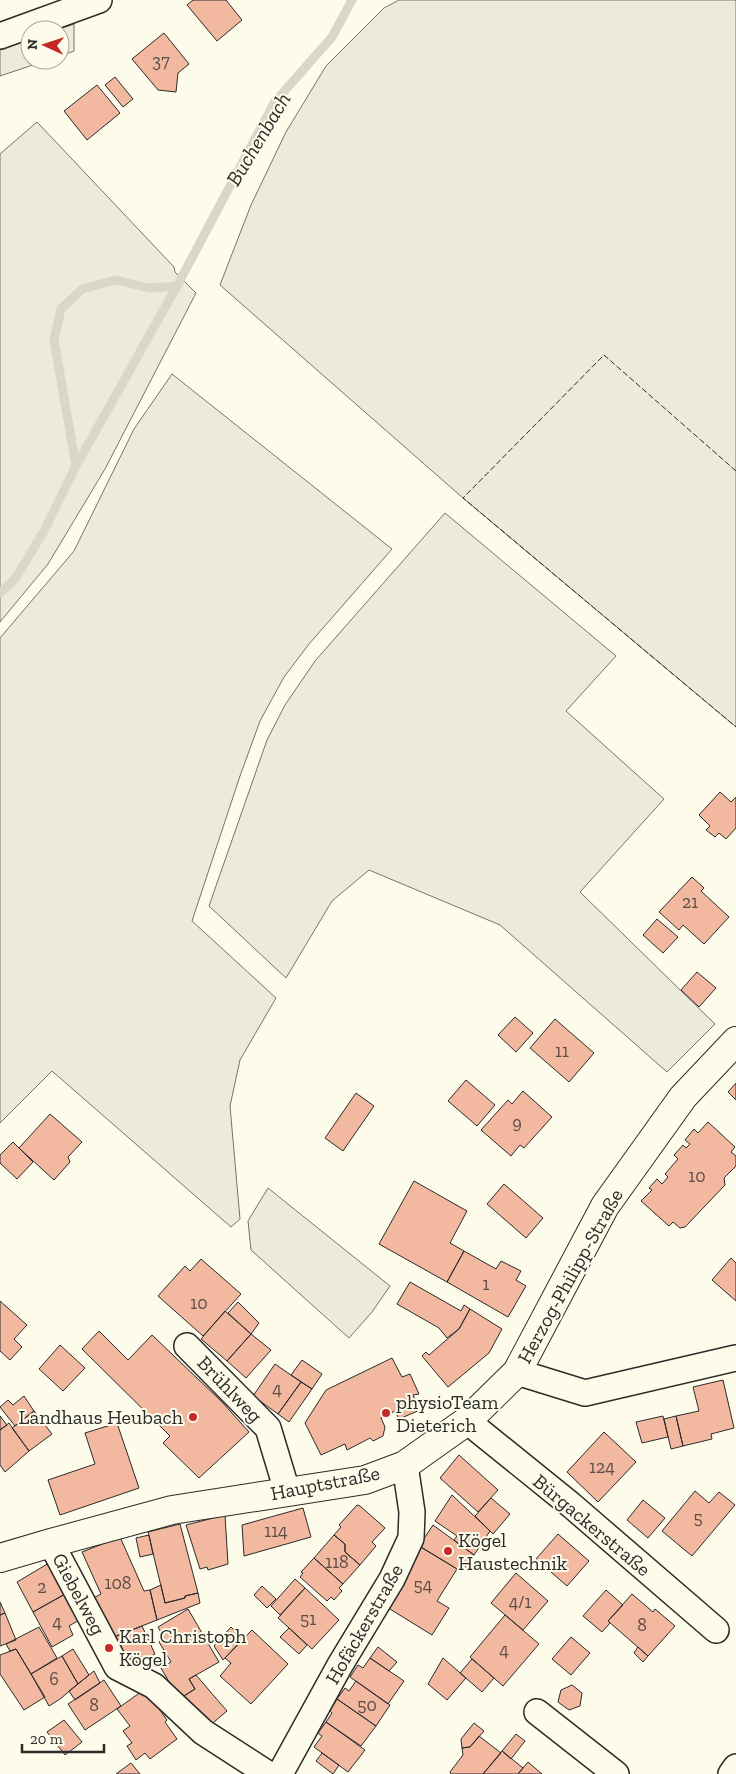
<svg xmlns="http://www.w3.org/2000/svg" width="736" height="1774" font-family="'Zilla Slab',serif">
<style>
.green{fill:#ecebdb;stroke:#74746e}
.parking{fill:#eceadb;stroke:#74746e}
.lines{fill:none;stroke-linecap:round;stroke-linejoin:round}
.stream{stroke:#d8d7c9;stroke-width:9}
.building{fill:#f2b8a0;stroke:#2b2b2b}
.minor-casing{stroke:#2b2b2b;stroke-width:28}
.tertiary-casing{stroke:#2b2b2b;stroke-width:30}
.minor{stroke:#fdfbea;stroke-width:25}
.tertiary{stroke:#fdfbea;stroke-width:28}
.fence{stroke:#2b2b2b;stroke-width:1;stroke-dasharray:6 2.5;stroke-linecap:butt}
.poi-dot{fill:#c62828;stroke:#fdfbea;stroke-width:2}
.labels{text-anchor:middle;dominant-baseline:central;stroke-width:4;stroke-linejoin:round;paint-order:stroke}
.number-label{font-size:18px;fill:#5d4e48}
.street-label{font-size:20px;fill:#2b2b2b;stroke:#fdfbea}
.poi-label{font-size:20px;fill:#2b2b2b;stroke:#fdfbea;text-anchor:start}
.water-label{font-size:21px;font-style:italic;fill:#2b2b2b;stroke:#fdfbea}
</style>
<rect width="100%" height="100%" fill="#fdfbea"/>
<!-- green -->
<path class="green" d="M399,0H736V727L463,498L220,285L251,205L286,132L326,66L384,8Z
M37,122L174,267L175,272L196,293L105,469L48,564L0,622V154Z
M172,374L392,549L309,644L284,677L260,721L240,776L192,921L276,998L240,1060L230,1106L240,1219L231,1227L52,1071L0,1123V638L74,551L134,429Z
M445,513L616,656L566,711L664,799L580,892L715,1024L667,1072L500,925L369,870L332,901L286,978L209,906L267,740L285,705L315,661Z"/>
<!-- parking -->
<path class="parking" d="M74,24V51L60,56V30H56Z
M30,39V60H48L0,76V50Z
M268,1188L390,1286L372,1312L349,1338L251,1250L248,1221Z"/>
<g class="lines">
<!-- stream -->
<path class="stream" d="M76,466L54,340L61,309L82,289L116,280L149,288L177,286
M0,593L15,579L44,531L76,466L177,286L274,103L332,37L352,0"/>
</g>
<!-- building -->
<path class="building" d="M193,0H226L242,20L217,41L187,5Z
M164,33L189,64L178,73L176,92L158,90L132,59Z
M115,77L133,99L123,107L105,85Z
M97,85L120,113L87,140L64,111Z
M720,792L731,802L736,797V828L726,839L719,833L715,837L706,830L710,826L699,815Z
M692,877L704,888L701,891L729,917L704,944L683,925L679,930L659,912Z
M657,919L678,937L663,953L643,935Z
M697,972L716,988L699,1007L681,990Z
M515,1017L533,1033L516,1052L498,1035Z
M555,1019L594,1053L569,1082L530,1048Z
M466,1080L495,1105L477,1126L448,1101Z
M736,1083V1100L728,1092Z
M523,1091L552,1117L524,1148L520,1145L511,1156L481,1130L508,1100L512,1104Z
M356,1093L374,1106L343,1151L325,1138Z
M50,1114L82,1142L68,1157L70,1162L54,1180L19,1148Z
M708,1122L735,1147L731,1152L736,1156V1166L724,1178L725,1185L685,1227L680,1228L673,1222L669,1226L641,1201L652,1190L649,1188L657,1179L662,1184L668,1177L665,1174L678,1159L674,1155L683,1145L686,1148L690,1144L685,1140L694,1129L698,1133Z
M13,1142L33,1162L17,1179L0,1163V1155Z
M414,1181L467,1211L450,1243L464,1251L447,1282L379,1244Z
M504,1184L543,1218L526,1238L487,1204Z
M464,1251L496,1269L501,1261L521,1271L516,1280L526,1286L508,1317L447,1282Z
M731,1258L736,1263V1301L712,1280Z
M201,1259L241,1294L203,1336L158,1296L185,1266L190,1271Z
M410,1282L461,1311L464,1305L470,1309L459,1329L447,1338L439,1328L397,1304Z
M0,1301L27,1325L14,1339L22,1347L10,1360L0,1351Z
M238,1302L259,1323L251,1334L228,1313Z
M470,1309L502,1329L489,1353L448,1387L422,1356L426,1352L429,1355L459,1329Z
M225,1311L251,1334L227,1361L201,1339Z
M99,1331L128,1360L152,1335L222,1402L249,1432L199,1478L163,1443L170,1436L82,1349Z
M251,1334L271,1350L246,1378L227,1361Z
M60,1345L85,1368L63,1391L39,1369Z
M392,1358L402,1377L410,1374L419,1394L413,1395L420,1410L399,1419L395,1411L381,1418L385,1427L383,1436L373,1441L370,1438L347,1450L345,1444L321,1455L305,1423L326,1390Z
M302,1360L322,1374L312,1389L291,1375Z
M275,1364L301,1382L278,1414L253,1396Z
M723,1380L734,1428L711,1434L712,1439L683,1446L676,1416L699,1411L693,1387Z
M301,1382L312,1389L289,1422L278,1414Z
M24,1396L34,1411L15,1426L0,1407L8,1400L13,1405Z
M34,1411L52,1434L29,1451L12,1428Z
M0,1416L7,1425L0,1430Z
M663,1416L668,1437L642,1443L636,1422Z
M676,1416L683,1446L671,1449L664,1419Z
M9,1423L29,1451L5,1472L0,1465V1430Z
M117,1423L139,1488L60,1515L48,1480L95,1464L85,1433Z
M604,1432L636,1462L598,1502L567,1472Z
M459,1455L498,1490L478,1512L440,1478Z
M695,1491L709,1503L719,1492L735,1505L692,1556L662,1531Z
M452,1495L490,1531L474,1555L454,1540L457,1536L435,1521Z
M491,1498L510,1514L493,1534L475,1516Z
M643,1500L665,1518L648,1538L627,1520Z
M357,1505L360,1506L385,1528L372,1542L376,1546L360,1565L345,1552V1544L334,1535L341,1527L339,1525Z
M303,1508L311,1537L244,1556L242,1525Z
M225,1515L228,1564L208,1570L207,1567L200,1569L186,1525Z
M180,1524L198,1593L185,1596V1598L165,1603L148,1532Z
M433,1525L474,1555L462,1572L419,1546Z
M558,1534L589,1561L567,1586L536,1559Z
M149,1535L153,1554L140,1557L136,1538Z
M334,1535L345,1544V1552L360,1565L343,1584L314,1558Z
M120,1537L144,1591L150,1590L157,1620L109,1639L88,1601L101,1594L82,1552Z
M421,1547L457,1569L437,1601L449,1608L432,1635L385,1606Z
M314,1558L343,1584L339,1588L342,1591L334,1600L331,1597L327,1601L300,1577L303,1573L301,1572Z
M49,1563L67,1593L33,1612L17,1582Z
M516,1573L548,1601L523,1630L491,1603Z
M295,1579L305,1588L280,1615L271,1606Z
M161,1585L165,1603L185,1598V1596L198,1593L200,1603L157,1620L150,1590Z
M262,1586L276,1599L267,1608L254,1595Z
M305,1588L339,1620L312,1649L278,1618Z
M606,1590L623,1605L608,1621L610,1623L602,1632L583,1616Z
M67,1593L81,1619L69,1626L73,1635L52,1647L33,1612Z
M632,1594L653,1612L655,1609L675,1626L648,1656L608,1621Z
M0,1602L5,1613L0,1615Z
M188,1609L219,1662L189,1679L195,1689L179,1699L161,1668L171,1662L159,1642L164,1638L158,1627Z
M5,1613L16,1640L0,1646V1615Z
M505,1615L539,1644L503,1686L470,1657Z
M142,1626L155,1654L130,1667L124,1653L117,1656L109,1639Z
M39,1627L57,1658L31,1674L16,1649L10,1651L6,1644Z
M231,1627L243,1639L223,1660L214,1646Z
M289,1628L307,1645L299,1654L280,1637Z
M252,1630L288,1664L251,1704L220,1676L231,1663L225,1658Z
M571,1637L590,1653L571,1675L552,1659Z
M378,1647L397,1662L389,1671L370,1658Z
M638,1647L648,1656L643,1662L634,1653Z
M16,1649L45,1697L24,1710L0,1674V1655Z
M73,1649L89,1675L78,1684L62,1656Z
M62,1656L78,1684L60,1699L49,1706L31,1674Z
M370,1658L404,1681L388,1704L350,1677L358,1665L363,1668Z
M443,1658L466,1678L447,1700L428,1684Z
M472,1659L494,1678L482,1692L460,1673Z
M94,1671L100,1683L75,1700L69,1691Z
M196,1675L227,1711L207,1728L179,1699L195,1689L189,1679Z
M104,1680L121,1706L85,1730L68,1704Z
M356,1681L390,1705L376,1726L337,1699L345,1688L349,1691Z
M572,1685L582,1693L580,1706L569,1710L558,1702L561,1690Z
M145,1689L167,1720L165,1722L177,1739L150,1759L145,1753L136,1760L127,1746L132,1743L123,1731L130,1726L117,1709Z
M337,1699L376,1726L361,1746L326,1722L332,1713L330,1711Z
M64,1720L82,1742L65,1755L47,1732Z
M326,1722L365,1750L348,1772L314,1747L322,1736L318,1733Z
M474,1723L484,1731L470,1747L462,1748L461,1739Z
M516,1734L525,1741L511,1759L502,1751Z
M479,1736L501,1753L483,1774H451L450,1772L463,1755L462,1748L470,1747Z
M502,1751L523,1768L518,1774H483Z
M322,1753L339,1765L333,1774L316,1761Z
M528,1762L542,1774H518Z
M131,1763L140,1774H116Z"/>
<g class="lines">
<!-- minor casing -->
<g class="minor-casing">
<path id="minor" d="M0,36L99,0
M187,1346L268,1428L287,1491
M517,1372L585,1393L736,1358
M467,1421L571,1505L716,1630
M51,1543L117,1667L154,1686L203,1732L268,1774
M537,1712L616,1774
M280,1774L340,1665L392,1579L411,1538L412,1512L405,1465
M731,1774L736,1767"/>
</g>
<!-- tertiary casing -->
<g class="tertiary-casing">
<path id="tertiary" d="M0,1558L51,1543L172,1510L365,1480L405,1465L467,1421L517,1372L605,1206L683,1097L736,1041"/>
</g>
<!-- minor -->
<use href="#minor" class="minor"/>
<!-- tertiary -->
<use href="#tertiary" class="tertiary"/>
<!-- fence -->
<path class="fence" d="M736,471L604,355L463,498L736,727"/>
</g>
<!-- markers -->
<g class="poi-dot">
<circle cx="386" cy="1413" r="5"/>
<circle cx="193" cy="1417" r="5"/>
<circle cx="448" cy="1551" r="5"/>
<circle cx="109" cy="1648" r="5"/>
</g>
<g class="labels">
<!-- number labels -->
<g class="number-label">
<text x="161" y="61">37</text>
<text x="690" y="902">21</text>
<text x="562" y="1051">11</text>
<text x="517" y="1123">9</text>
<text x="697" y="1176">10</text>
<text x="486" y="1284">1</text>
<text x="199" y="1303">10</text>
<text x="277" y="1389">4</text>
<text x="602" y="1467">124</text>
<text x="698" y="1518">5</text>
<text x="276" y="1531">114</text>
<text x="337" y="1562">118</text>
<text x="118" y="1583">108</text>
<text x="423" y="1585">54</text>
<text x="42" y="1587">2</text>
<text x="520" y="1602">4/1</text>
<text x="308" y="1619">51</text>
<text x="57" y="1622">4</text>
<text x="642" y="1625">8</text>
<text x="504" y="1650">4</text>
<text x="54" y="1679">6</text>
<text x="94" y="1705">8</text>
<text x="367" y="1705">50</text>
</g>
<!-- street labels -->
<g class="street-label">
<text transform="translate(570 1276) rotate(-61)">Herzog-Philipp-Straße</text>
<text transform="translate(230 1389) rotate(46)">Brühlweg</text>
<text transform="translate(325 1483) rotate(-11)">Hauptstraße</text>
<text transform="translate(592 1525) rotate(40)">Bürgackerstraße</text>
<text transform="translate(79 1594) rotate(62)">Giebelweg</text>
<text transform="translate(364 1624) rotate(-60)">Hofäckerstraße</text>
</g>
<!-- poi labels -->
<g class="poi-label">
<text x="396" y="1402">physioTeam<tspan x="396" dy="23">Dieterich</tspan></text>
<text x="183" y="1417" text-anchor="end">Landhaus Heubach</text>
<text x="458" y="1540">Kögel<tspan x="458" dy="23">Haustechnik</tspan></text>
<text x="119" y="1636">Karl Christoph<tspan x="119" dy="23">Kögel</tspan></text>
</g>
<!-- water labels -->
<g class="water-label">
<text transform="translate(258 139) rotate(-59)">Buchenbach</text>
</g>
</g>
<!-- north arrow -->
<g transform="translate(45 45) rotate(273)"><circle r="24" fill="#fdfbea" stroke="#a9a89e"/>
<path d="M0-4L9 19L0 12L-9 19Z" fill="#c62828"/>
<text y="-8" font-size="14" font-weight="bold" text-anchor="middle" fill="#2b2b2b">N</text>
</g>
<!-- scale -->
<path d="M22 1744v8h82v-8" fill="none" stroke="#2b2b2b" stroke-width="2.5"/>
<text x="30" y="1744" font-size="15" fill="#2b2b2b" stroke="#fdfbea" stroke-width="4" paint-order="stroke">20 m</text>
</svg>
